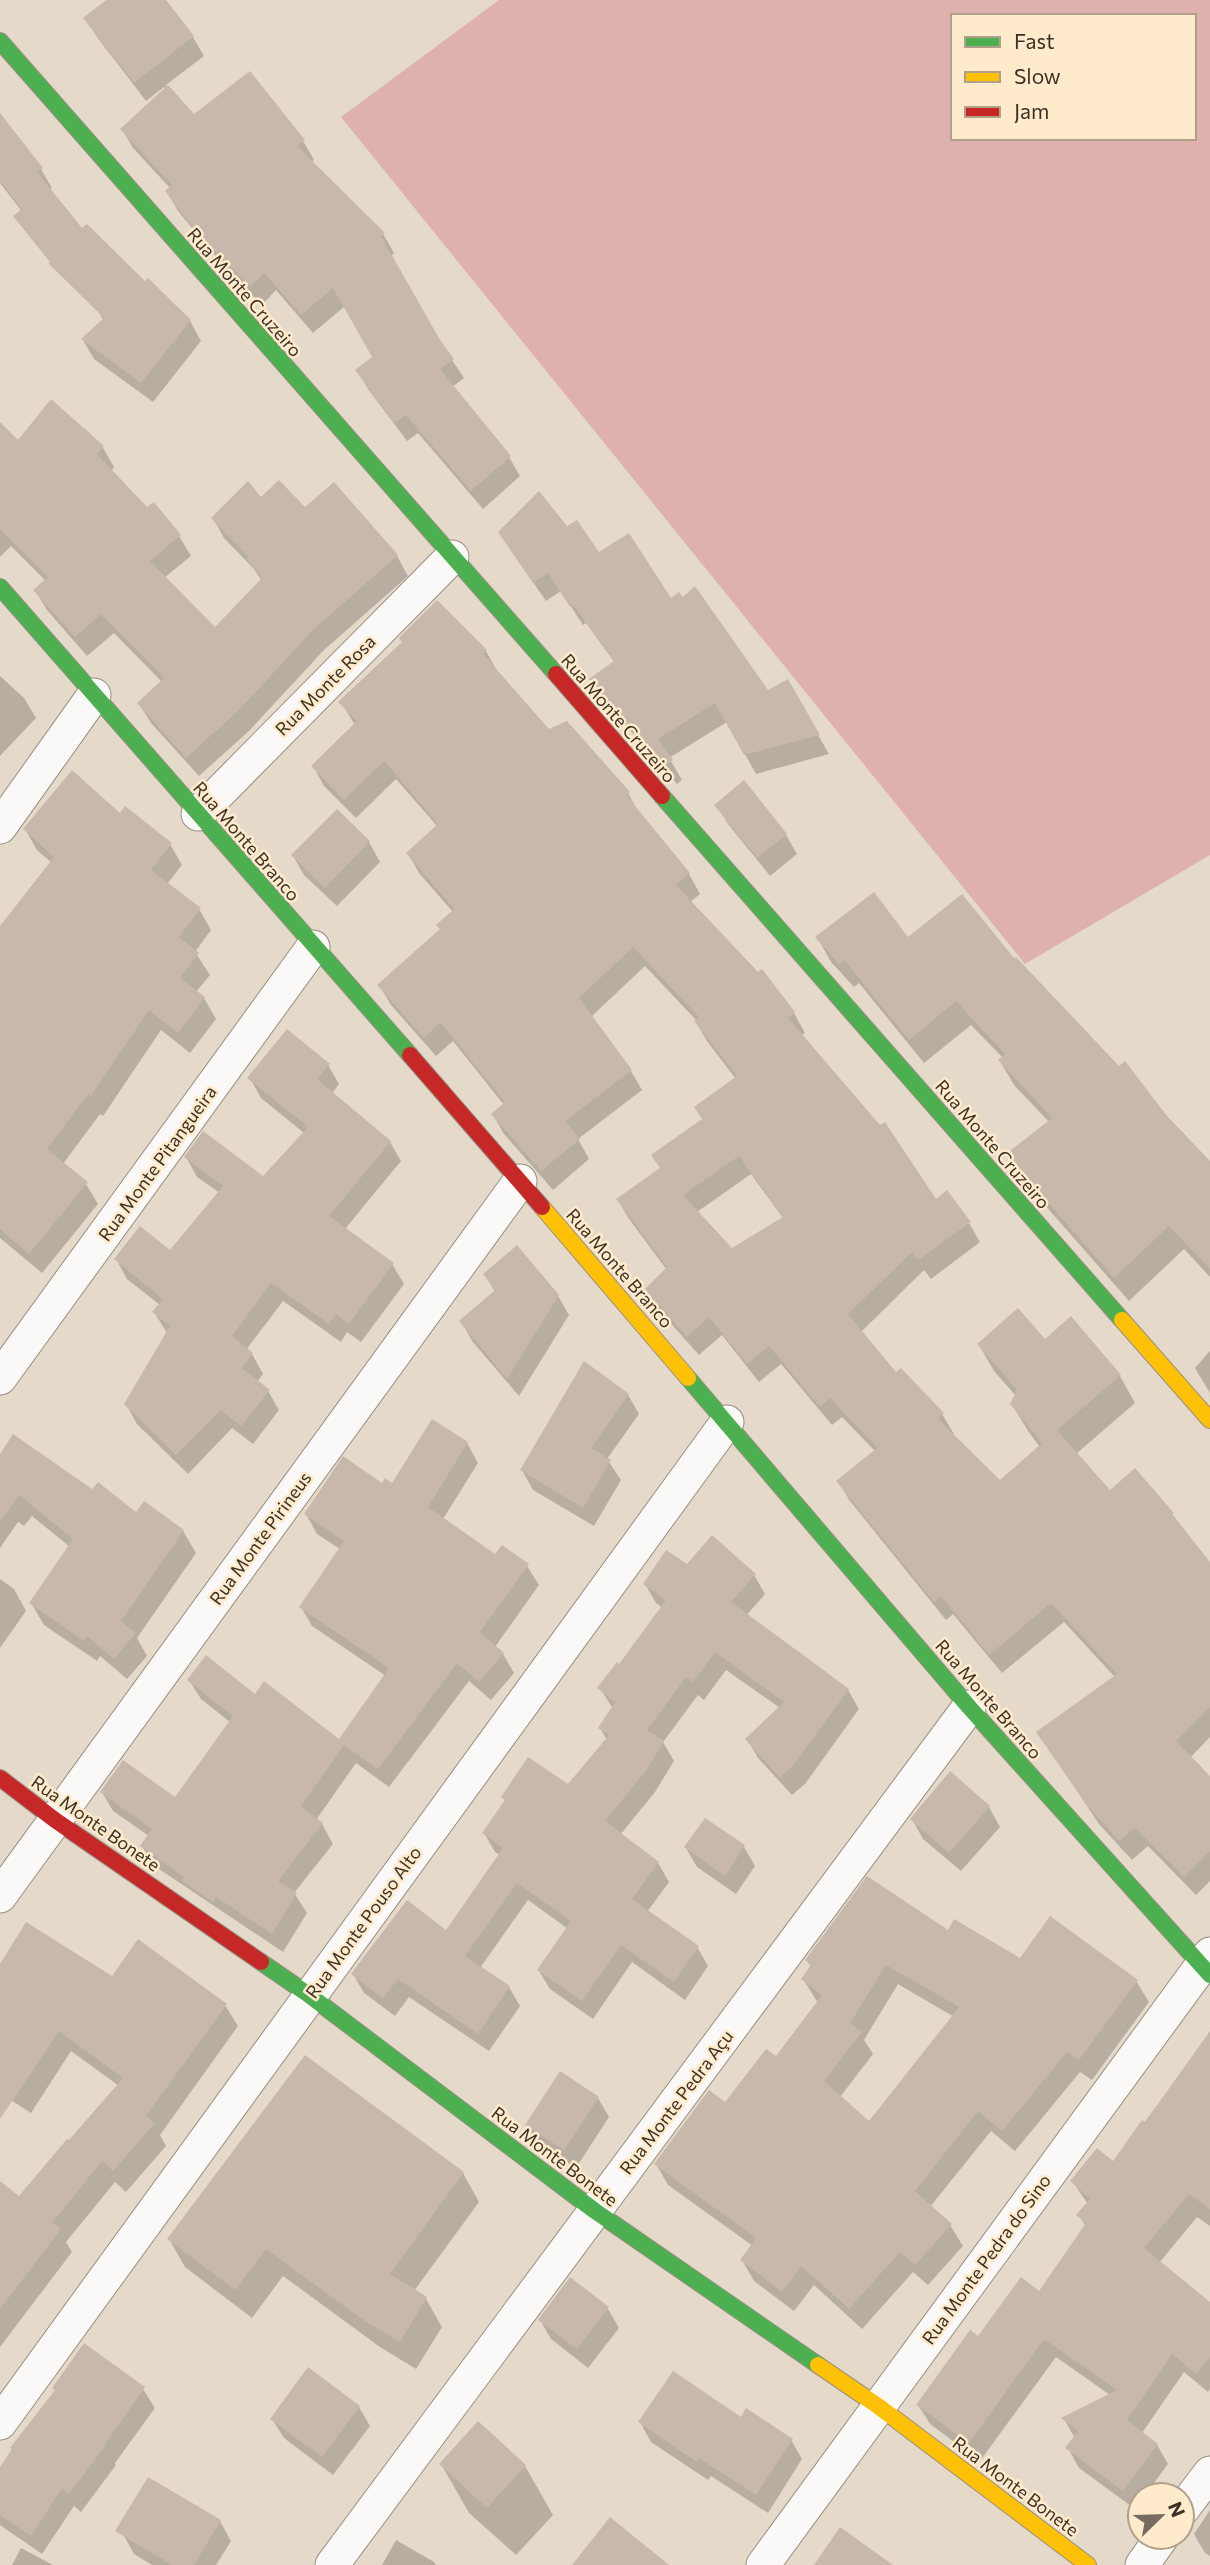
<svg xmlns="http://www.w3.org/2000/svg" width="1210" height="2565" font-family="Commissioner,sans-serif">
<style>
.forest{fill:#deb1ae;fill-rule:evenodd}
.shadow{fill:#0003;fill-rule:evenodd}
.building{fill:#c8b7ab;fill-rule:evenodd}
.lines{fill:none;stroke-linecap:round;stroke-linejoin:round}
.street-casing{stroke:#978f82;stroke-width:35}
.fast-casing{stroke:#978f82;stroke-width:18}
.slow-casing{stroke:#978f82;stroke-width:18}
.jam-casing{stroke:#978f82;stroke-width:18}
.street{stroke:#fbf9f7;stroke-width:33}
.fast{stroke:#4caf50;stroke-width:16}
.slow{stroke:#ffc107;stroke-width:16}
.jam{stroke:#c62828;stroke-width:16}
.labels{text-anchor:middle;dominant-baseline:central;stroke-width:5;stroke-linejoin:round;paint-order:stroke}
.street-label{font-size:18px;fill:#3b3227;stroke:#ffeacb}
</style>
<rect width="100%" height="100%" fill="#e5daca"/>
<!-- forest -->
<path class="forest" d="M499,0H1210V855L1025,964L341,117ZM953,16H1194V138H953Z"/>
<!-- shadow -->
<path class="shadow" d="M109,0H164L193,37L204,56L166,85L194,117L303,141L314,160L311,162L383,234L394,253L391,256L440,342L464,378L452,387L509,457L520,476L483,509L418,433L407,441L368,389L357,370L374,357L345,306L313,333L276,290L262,305L225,268L178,211L167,192L171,189L133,148L122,129L166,90L164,87L146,101L97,37L86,18Z
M0,119L41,169L52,188L49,190L82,231L145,283L148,281L190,321L201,341L153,402L94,359L83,340L104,321L97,309L0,183Z
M0,424L19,443L84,428L103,448L114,467L111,471L147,510L154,504L179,536L191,556L164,578L215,629L262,581L254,569L224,538L213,518L261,499L305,510L397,556L408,576L324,650L249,731L199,776L151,723L139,704L162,682L114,633L87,656L47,610L35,590L46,581L11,546L0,557Z
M567,529L599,555L671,601L768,692L787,681L829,754L756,774L727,722L669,758L682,780L677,784L602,698L591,679L615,663L586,623L583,625L561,591L546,601L512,552Z
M486,651L497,671L549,731L628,793L639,813L689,874L700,894L690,902L758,974L761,972L794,1013L805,1033L801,1036L935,1201L969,1223L980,1242L931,1279L924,1270L861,1332L896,1375L942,1414L954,1434L952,1436L1000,1482L1040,1447L1028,1431L1012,1404L1016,1396L994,1371L979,1345L1045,1341L1071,1319L1120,1376L1135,1403L1076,1454L1110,1493L1135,1471L1172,1514L1210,1565V1737L1190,1758L1210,1778V1881L1196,1895L1148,1846L1132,1860L1099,1824L1038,1732L1115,1677L1064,1622L1002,1673L953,1614L946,1620L850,1501L838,1481L875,1451L842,1417L832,1425L781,1364L759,1382L722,1335L699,1355L658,1309L647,1289L667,1270L629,1219L618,1200L662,1169L736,1079L707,1041L696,1022L697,1021L645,966L591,1017L631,1071L642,1090L578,1139L589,1159L553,1190L504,1134L493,1115L504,1105L453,1041L436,1056L391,1005L379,985L442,930L453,912L419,873L408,853L438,827L396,779L356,818L324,786L313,766L355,725L341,702ZM751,1174L783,1218L732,1250L697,1212Z
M0,676L24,698L36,718L0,756Z
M717,805L786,835L797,854L770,876L728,824Z
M337,812L369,842L380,862L337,906L304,875L293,856Z
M120,816L170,844L182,865L167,884L199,909L211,930L195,952L210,975L196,992L204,998L216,1019L190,1053L161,1030L103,1116L100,1114L63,1164L86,1184L98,1204L42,1273L0,1238V929L52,863L37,850L25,829Z
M817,937L908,940L1014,961L1210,1164V1277L1184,1249L1129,1301L1022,1179L1008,1155L1049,1122L1014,1085L1000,1061L1003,1058L971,1025L924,1063L859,983L854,987L831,962Z
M328,1065L339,1084L332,1094L390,1142L401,1161L345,1229L392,1264L404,1284L361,1342L347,1332L341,1342L283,1301L246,1350L252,1354L263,1374L257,1382L268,1391L279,1410L253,1444L232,1428L188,1474L137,1424L126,1404L167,1333L154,1312L160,1305L127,1279L116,1259L170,1252L220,1193L197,1177L186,1157L263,1178L304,1133L261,1098L250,1078Z
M485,1274L558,1296L569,1315L519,1396L472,1341L461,1321L495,1292Z
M1210,1351V1393L1195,1368Z
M628,1395L639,1414L607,1459L621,1480L594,1526L533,1490L522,1470Z
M467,1443L478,1463L443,1519L496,1556L527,1566L539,1585L495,1647L503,1654L514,1673L491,1700L469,1681L389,1787L356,1763L316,1820L322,1824L333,1844L294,1893L307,1913L283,1952L153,1865L142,1846L149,1836L113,1811L102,1792L175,1799L230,1722L201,1699L189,1680L255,1696L339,1741L386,1676L312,1626L301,1607L340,1549L317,1534L306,1514L383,1485H393Z
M0,1457L92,1491L137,1515L183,1531L196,1553L137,1638L147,1656L127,1679L100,1656L97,1661L44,1625L31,1603L70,1547L32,1516L24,1526L18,1522L0,1548Z
M687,1567L754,1575L765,1594L746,1616L848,1690L859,1709L805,1784L792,1795L758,1758L747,1739L780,1708L726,1670L704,1700L698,1695L663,1742L674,1761L655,1792L620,1835L658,1863L669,1882L647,1912L697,1947L708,1966L685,2000L632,1962L593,2019L550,1989L539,1971L568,1929L528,1900L480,1968L509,1987L520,2006L489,2051L409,1997L395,2016L364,1993L353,1974L446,1933L500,1855L495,1852L484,1833L506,1802L503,1797L568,1786L607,1740L600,1728L613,1709L600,1688L620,1667L663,1608L656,1603L645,1584Z
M0,1579L14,1589L26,1611L0,1648Z
M989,1807L1000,1827L961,1871L923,1839L912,1819Z
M705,1820L744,1847L755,1866L736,1894L697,1867L686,1848Z
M948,1932L1020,1960L1136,1981L1149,2002L1092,2080L1080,2072L1015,2151L991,2131L930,2207L950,2225L963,2246L928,2285L913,2272L862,2329L814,2285L794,2311L754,2281L742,2260L753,2246L668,2185L656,2164L776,2059L818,2003L803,1979L811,1967L807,1960ZM898,1984L954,2017L869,2123L840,2097L873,2054L864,2040Z
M0,1967L112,1978L225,2005L238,2026L160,2135L166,2146L126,2192L115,2182L66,2242L72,2252L0,2347V2183L20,2199L119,2086L71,2051L31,2113L0,2093Z
M1196,2054L1210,2064V2226L1197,2217L1159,2263L1210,2304V2389L1208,2392L1184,2372L1142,2433L1157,2445L1168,2464L1145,2495H1140V2502L1135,2509L1079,2468L1068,2448L1075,2438L1064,2419L1110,2395L1056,2357L980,2461L930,2424L918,2405L978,2338L1039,2293L1086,2227L1079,2215L1088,2204L1072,2181L1113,2164Z
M598,2098L609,2117L576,2168L538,2144L527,2125Z
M463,2173L479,2202L414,2291L426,2299L442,2327L416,2369L380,2347L283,2276L252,2318L185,2267L169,2239Z
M608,2309L619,2328L588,2368L551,2339L540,2320Z
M143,2389L155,2408L115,2463L116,2465L81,2512L74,2506L42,2554L0,2525V2470Z
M359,2407L370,2426L333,2475L284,2438L272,2419Z
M741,2419L791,2440L802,2459L768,2513L711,2476L708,2480L651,2442L640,2422Z
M478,2423L525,2466L553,2515L516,2555L469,2513L441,2464Z
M1210,2510V2556L1205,2553L1194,2534Z
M220,2521L231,2541L216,2565H152L134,2554L123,2534Z
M396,2540L434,2562L436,2565H382Z
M21,2548L53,2565H12Z"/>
<!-- building -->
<path class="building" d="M106,0H166L194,36L134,83L83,18Z
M250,71L305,140L297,146L385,233L381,236L440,340L454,359L440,369L511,456L471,491L406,415L394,423L355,370L372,357L333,288L301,315L264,273L250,287L198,234L165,191L172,185L120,129L168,85L194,114Z
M0,113L43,168L37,172L82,228L87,224L145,281L148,278L191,320L141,383L81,339L104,318L48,263L50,262L13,216L22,209L0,181Z
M51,399L104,446L97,454L147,507L154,502L181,535L150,561L215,627L262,578L247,559L249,557L211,518L248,481L261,497L279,480L305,507L334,482L398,555L313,630L238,711L186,758L137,703L164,678L101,614L75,637L33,590L48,577L0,529V422L18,440Z
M539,491L567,526L577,520L599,552L629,533L671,598L679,592L683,597L695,586L768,690L788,679L820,735L744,755L715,703L658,739L673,760L665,766L589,679L614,661L573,605L570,607L548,573L533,583L498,532Z
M437,600L487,650L483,654L549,729L567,721L630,792L626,795L690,873L676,885L758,972L762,969L795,1012L788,1018L880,1125L885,1122L936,1199L947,1190L971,1222L918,1260L912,1252L848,1314L896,1372L901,1368L944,1413L938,1419L1000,1480L1057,1430L1110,1490L1135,1468L1174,1513L1172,1514L1210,1562V1707L1176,1741L1210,1776V1851L1184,1877L1135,1828L1119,1841L1086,1804L1036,1732L1117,1674L1051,1603L989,1655L941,1596L934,1602L836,1481L877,1448L830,1398L820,1407L769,1346L747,1364L709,1317L687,1337L645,1289L667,1267L616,1199L660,1168L651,1155L702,1119L694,1107L737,1076L694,1021L699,1017L633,947L579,998L632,1070L565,1121L580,1139L541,1171L491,1114L505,1102L440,1022L424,1038L377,985L440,929L436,925L454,909L406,853L438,824L384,761L344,800L311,766L357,721L338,702L402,642L399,638ZM739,1156L783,1217L732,1248L683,1195Z
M72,770L120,813L125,806L172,843L151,870L201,908L179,937L199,953L180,978L205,997L178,1033L149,1010L91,1096L88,1094L47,1149L88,1182L29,1254L0,1229V926L54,857L23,829Z
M744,780L787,834L757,858L714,805Z
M337,809L370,841L325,888L291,855Z
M874,892L908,937L962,894L1014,958L1016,957L1119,1066L1125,1061L1167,1116L1210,1161V1269L1169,1226L1114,1278L1006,1154L1052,1118L998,1060L1005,1054L956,1001L909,1040L844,960L839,964L815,937Z
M287,1029L330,1064L317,1079L391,1141L329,1216L394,1263L349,1324L336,1314L329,1324L271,1283L232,1336L253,1353L242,1368L270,1390L241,1426L221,1410L176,1455L124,1404L170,1326L152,1312L163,1299L114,1259L140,1226L170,1250L223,1186L184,1157L203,1131L263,1176L308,1127L247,1078Z
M517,1245L559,1295L507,1379L459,1321L495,1290L483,1274Z
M1018,1308L1045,1339L1071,1316L1121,1375L1042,1443L1010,1404L1017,1390L977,1344Z
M584,1361L629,1394L591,1448L611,1460L583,1508L520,1470Z
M432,1419L468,1442L428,1507L495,1554L502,1545L529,1564L480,1632L504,1653L479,1682L457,1663L378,1769L344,1745L301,1806L323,1823L278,1881L297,1893L272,1934L216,1897L213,1902L182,1881L184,1877L140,1846L152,1829L100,1792L123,1760L175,1797L233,1716L187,1680L206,1655L255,1694L264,1681L339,1739L389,1668L299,1607L344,1541L304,1514L343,1456L382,1483L385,1478L392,1483Z
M13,1434L92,1489L98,1482L136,1512L144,1501L184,1530L121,1621L136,1633L114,1659L87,1636L84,1641L29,1603L73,1539L19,1495L0,1522V1454Z
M712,1535L756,1574L731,1602L849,1689L794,1764L780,1778L745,1739L784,1702L715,1652L693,1682L686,1677L647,1730L664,1741L645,1772L605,1821L659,1862L632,1899L699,1946L674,1982L621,1945L582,2001L537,1970L571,1921L517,1883L465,1956L510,1986L478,2034L398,1979L383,1998L351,1974L407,1900L446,1930L503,1848L482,1833L505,1800L501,1797L528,1757L568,1784L609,1735L598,1728L615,1702L597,1688L617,1662L619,1664L666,1600L643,1584L666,1550L687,1564Z
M950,1771L990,1806L949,1853L910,1819Z
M705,1818L745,1845L725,1876L684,1847Z
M867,1876L948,1930L954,1919L1020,1958L1050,1916L1138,1980L1079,2060L1067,2052L1002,2131L978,2111L915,2191L952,2224L915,2265L900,2252L849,2309L801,2266L782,2292L740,2260L756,2238L654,2164L709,2090L725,2102L766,2049L776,2056L822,1995L801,1979L811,1965L805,1960ZM886,1965L959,2007L869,2121L824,2081L862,2032L850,2023Z
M26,1922L112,1976L138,1939L227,2004L146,2116L155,2123L113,2171L102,2161L52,2223L61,2229L0,2309V2181L19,2196L67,2139L69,2140L123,2078L59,2031L0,2119V1964Z
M1210,2031V2209L1189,2194L1144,2248L1210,2302V2357L1196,2374L1172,2354L1127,2420L1158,2444L1123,2491L1065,2448L1078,2431L1061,2418L1117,2390L1044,2339L969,2443L916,2405L970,2330L978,2336L1021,2277L1039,2291L1086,2223L1076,2215L1090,2199L1070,2181L1097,2148L1113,2161L1142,2120L1145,2122Z
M305,2055L464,2172L390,2274L427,2297L400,2342L362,2319L266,2249L235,2290L167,2239Z
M560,2071L599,2097L564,2150L525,2125Z
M570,2277L609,2307L577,2349L538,2320Z
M84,2343L145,2387L105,2444L106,2445L69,2494L62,2488L31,2536L0,2515V2467L12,2449L10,2448L55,2390L52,2388Z
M308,2367L360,2406L322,2457L270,2419Z
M673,2371L741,2417L746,2408L793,2439L756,2495L699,2458L697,2462L638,2422Z
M478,2421L526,2465L487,2508L439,2464Z
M148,2477L221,2520L194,2565H172L115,2531Z
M610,2517L669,2565H572Z
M840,2527L893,2565H814Z"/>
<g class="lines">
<!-- street casing -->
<g class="street-casing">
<path id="street" d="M198,814L452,557
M0,827L94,695
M0,1378L313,947
M0,1896L520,1181
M0,2423L727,1422
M1182,2510L1210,2473
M332,2565L969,1707
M763,2565L1210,1954
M1142,2565L1162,2537"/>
</g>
<!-- fast casing -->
<g class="fast-casing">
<path id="fast" d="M0,41L556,674
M0,587L410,1055
M662,796L1122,1320
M688,1378L969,1707L1210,1975
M261,1962L309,1995L595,2211L818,2365"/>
</g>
<!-- slow casing -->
<g class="slow-casing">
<path id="slow" d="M542,1207L688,1378
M1122,1320L1210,1420
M818,2365L878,2406L1088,2565"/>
</g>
<!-- jam casing -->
<g class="jam-casing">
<path id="jam" d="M556,674L662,796
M410,1055L542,1207
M0,1778L55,1820L261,1962"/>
</g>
<!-- street -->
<use href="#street" class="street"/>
<!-- fast -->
<use href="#fast" class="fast"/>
<!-- slow -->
<use href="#slow" class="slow"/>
<!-- jam -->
<use href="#jam" class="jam"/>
</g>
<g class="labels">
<!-- street labels -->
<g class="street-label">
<text transform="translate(245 292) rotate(49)">Rua Monte Cruzeiro</text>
<text transform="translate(325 685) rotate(-45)">Rua Monte Rosa</text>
<text transform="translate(619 718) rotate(49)">Rua Monte Cruzeiro</text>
<text transform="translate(247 841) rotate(49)">Rua Monte Branco</text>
<text transform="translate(993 1144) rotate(49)">Rua Monte Cruzeiro</text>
<text transform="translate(157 1163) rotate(-54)">Rua Monte Pitangueira</text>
<text transform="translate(620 1268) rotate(49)">Rua Monte Branco</text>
<text transform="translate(260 1538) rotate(-54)">Rua Monte Pirineus</text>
<text transform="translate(989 1699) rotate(49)">Rua Monte Branco</text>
<text transform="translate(96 1823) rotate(35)">Rua Monte Bonete</text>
<text transform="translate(363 1922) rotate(-54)">Rua Monte Pouso Alto</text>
<text transform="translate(676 2102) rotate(-53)">Rua Monte Pedra Açu</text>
<text transform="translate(555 2156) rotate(37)">Rua Monte Bonete</text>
<text transform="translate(986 2259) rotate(-54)">Rua Monte Pedra do Sino</text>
<text transform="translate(1016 2486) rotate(37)">Rua Monte Bonete</text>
</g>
</g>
<!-- legend -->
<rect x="951" y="14" width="245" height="126" fill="#ffeacb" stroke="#b1a089" stroke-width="2"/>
<rect x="965" y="37" width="35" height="10" fill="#4caf50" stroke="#b1a089" stroke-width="2"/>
<text x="1014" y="49" font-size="21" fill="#3b3227">Fast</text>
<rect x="965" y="72" width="35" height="10" fill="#ffc107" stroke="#b1a089" stroke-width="2"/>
<text x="1014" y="84" font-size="21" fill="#3b3227">Slow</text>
<rect x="965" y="107" width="35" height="10" fill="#c62828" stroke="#b1a089" stroke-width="2"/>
<text x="1014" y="119" font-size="21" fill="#3b3227">Jam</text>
<!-- north arrow -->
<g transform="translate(1161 2516) rotate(67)"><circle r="33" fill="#ffeacb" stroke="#b1a089" stroke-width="2"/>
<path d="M0-5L12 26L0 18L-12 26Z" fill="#766d60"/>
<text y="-10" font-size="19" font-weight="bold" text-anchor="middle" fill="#3b3227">N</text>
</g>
</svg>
